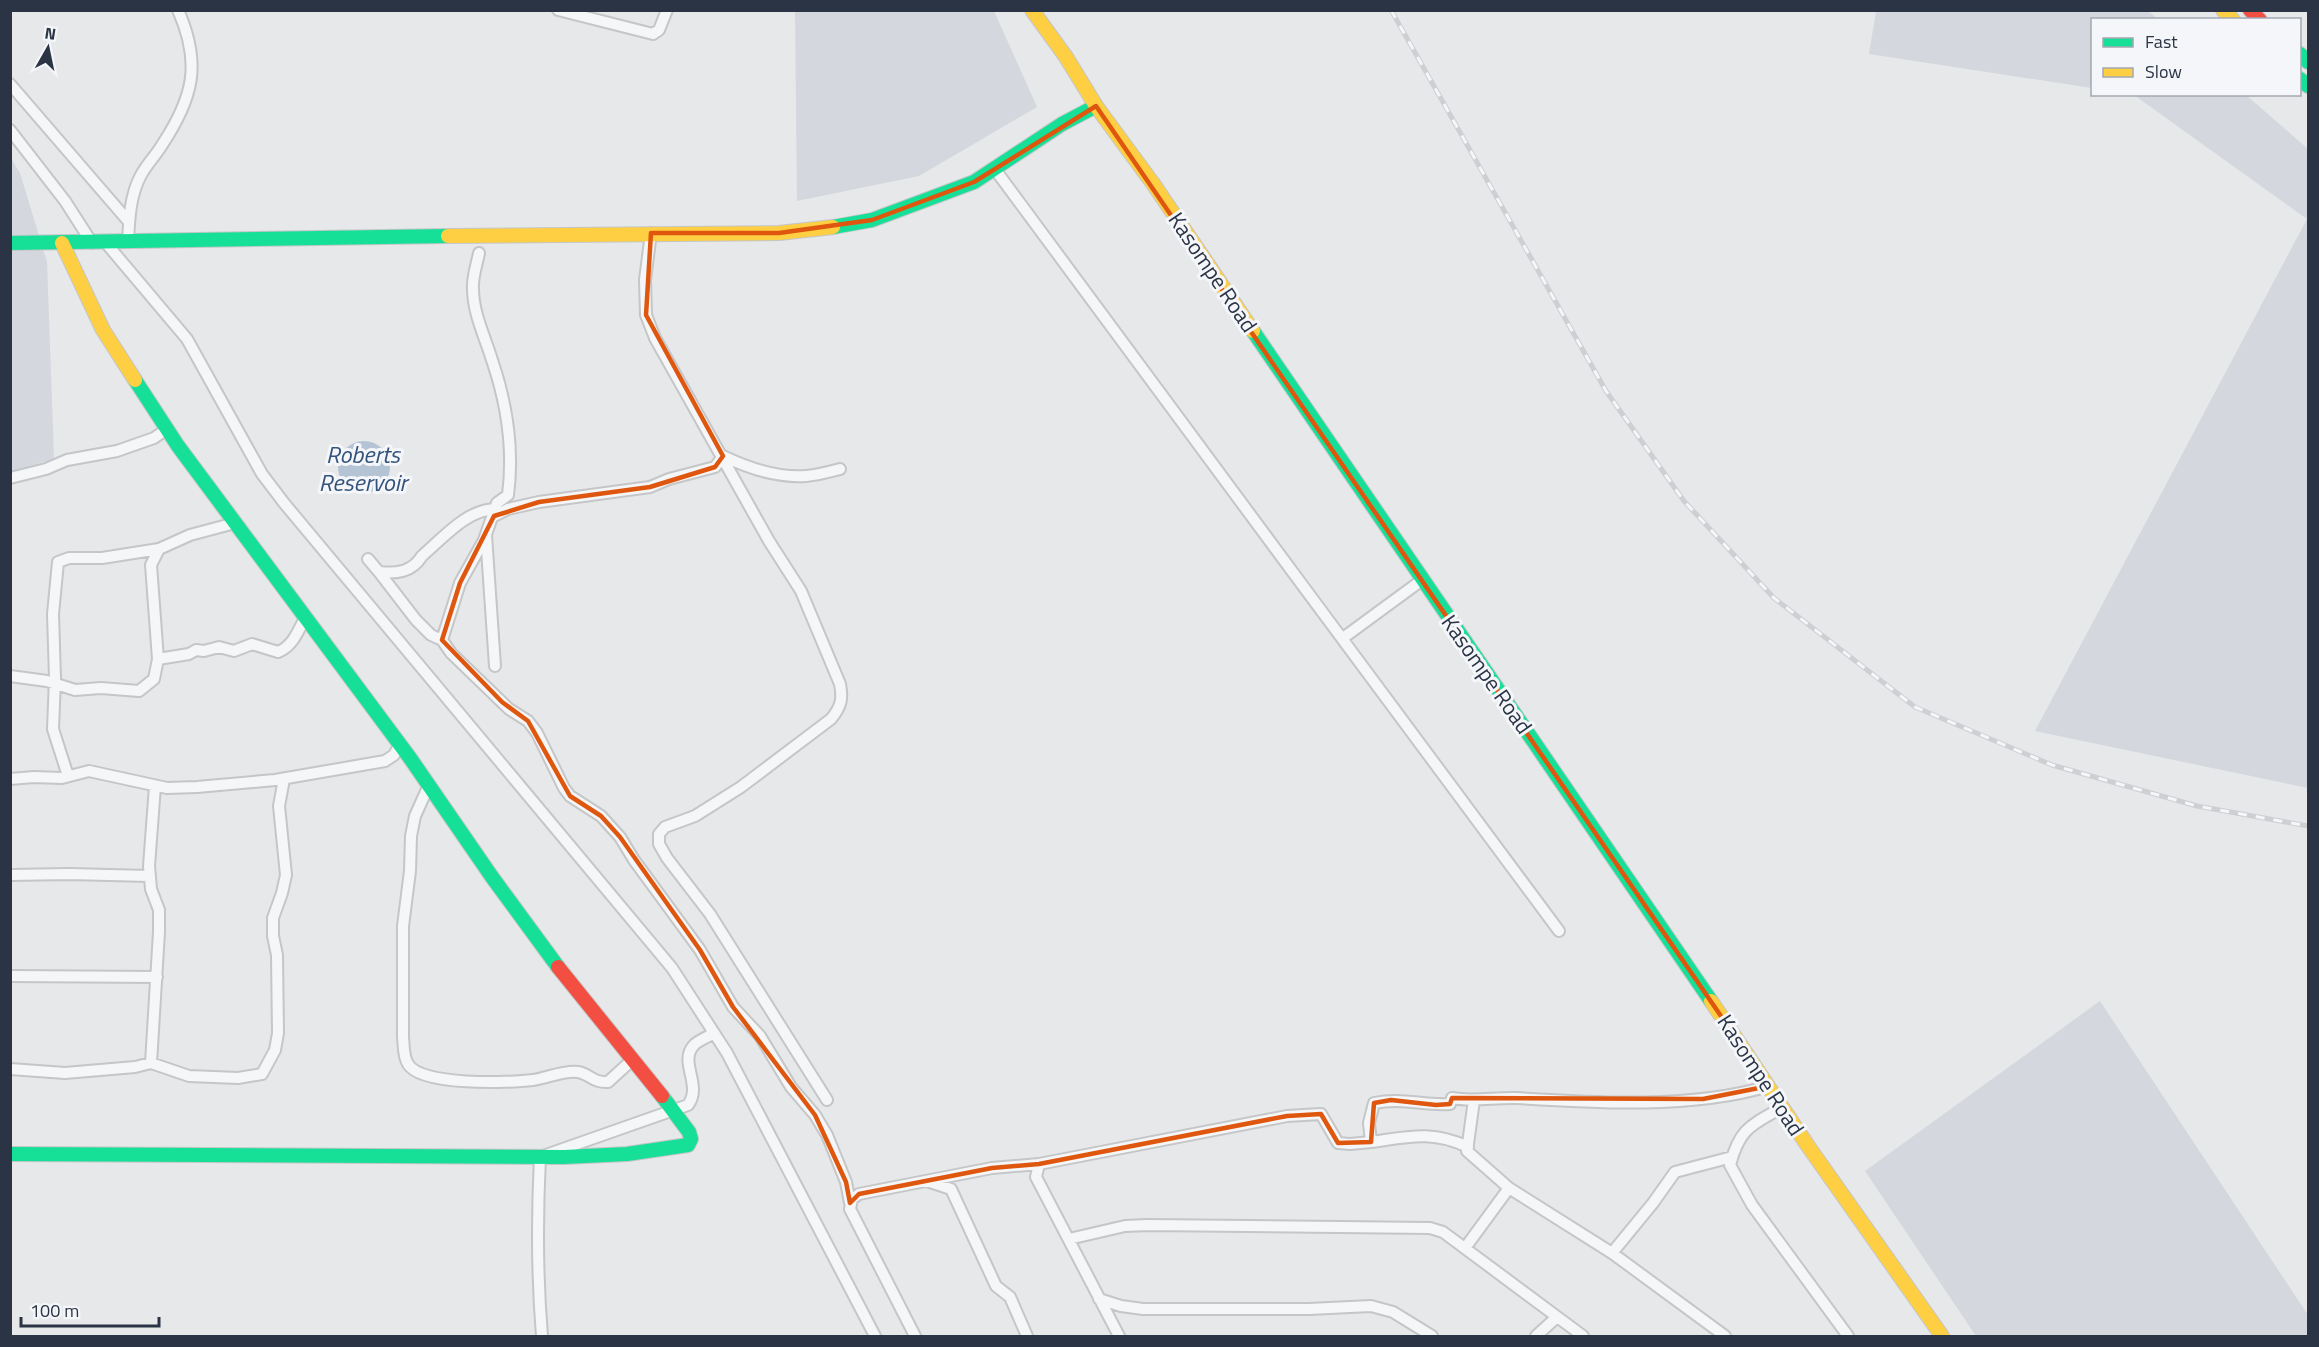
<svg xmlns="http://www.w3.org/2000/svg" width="2319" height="1347" font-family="'Titillium Web',sans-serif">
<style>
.built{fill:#d4d7dd}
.water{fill:#b4c4d5}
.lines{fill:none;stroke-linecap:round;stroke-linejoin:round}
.street-casing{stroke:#c4c6c8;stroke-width:14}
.fast-casing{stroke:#c4c6c8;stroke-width:16}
.slow-casing{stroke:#c4c6c8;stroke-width:16}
.jam-casing{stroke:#c4c6c8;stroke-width:16}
.street{stroke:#f5f6f7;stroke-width:10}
.fast{stroke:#16e098;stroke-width:14}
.slow{stroke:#ffcf43;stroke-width:14}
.jam{stroke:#f24e42;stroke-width:14}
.rail-casing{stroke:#cecfd2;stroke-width:5}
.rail{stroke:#f4f6f9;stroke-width:3;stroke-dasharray:9;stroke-linecap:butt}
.marked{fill:none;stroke:#df570f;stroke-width:4.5;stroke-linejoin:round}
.labels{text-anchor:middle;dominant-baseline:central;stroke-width:6;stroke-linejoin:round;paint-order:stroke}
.street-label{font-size:22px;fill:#2b3445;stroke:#f4f6f9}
.water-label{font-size:24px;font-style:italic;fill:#34527a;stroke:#f4f6f9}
</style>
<rect width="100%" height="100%" fill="#e6e8ea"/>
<!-- built -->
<path class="built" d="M795,11H994L1037,107L919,176L797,201Z
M2148,11L2158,19L2092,20V88L1869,54L1876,11Z
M2134,95H2246L2308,149V788L2035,731L2307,219Z
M10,157L20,173L47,262L54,459L11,471Z
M2100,1001L2308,1315V1336H1976L1865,1171Z"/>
<!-- water -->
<path class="water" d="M338 467a26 26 0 1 1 52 0a26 26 0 1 1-52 0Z"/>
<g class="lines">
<!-- street casing -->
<g class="street-casing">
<path id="street" d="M558,10L653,34L659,30L667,10
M10,84L129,222
M10,130L65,201L92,243
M994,168C1181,424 1371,676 1559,931
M651,233L645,280L646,315L655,338L769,541L801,591L840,684C843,699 841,707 831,719L741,787L695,816L665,827L659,834V844L667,858L710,914L827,1100
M128,242C129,220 130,195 141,175C147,164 156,155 162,145C193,98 202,64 178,10
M106,243L187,339L262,474L284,503L672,968L727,1053L875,1336
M10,478L46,469L67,460L117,451L154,438L167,429
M494,516L508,509L539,502L650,487L669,479L715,467L723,456C748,468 777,478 806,476C817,475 829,472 840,469
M486,535L495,666
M368,559L379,572C397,574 412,572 422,556C443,538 467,509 496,509
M379,572L416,620L431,635L442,640L451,653L509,709L528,721L537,733L564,788L570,796L601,816L620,837L634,860L700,950L733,1007L760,1036L791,1087L815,1115L827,1135L846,1182L850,1203
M1343,638L1422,580
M442,640L460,583L484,540L497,503L508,495C514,449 507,404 492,360C485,337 473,313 473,289C472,277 477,264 479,253
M158,659L151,565L159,549L190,535L235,523
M10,676L47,681L75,690L101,688L139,691L154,679L158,659L189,654L196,650L204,651L219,647L234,651L252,644L278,652C293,646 298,631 305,618
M68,776L53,729L55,678L53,614L58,562L69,558H102L159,549
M10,779L34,777L62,778L89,771L167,788L197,787L275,780L385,761L394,755L400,744
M429,785L415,816L411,836L410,871L403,926V1037C404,1046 403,1056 408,1064C420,1086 509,1083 533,1080C547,1078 564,1070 578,1072C590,1074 593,1083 608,1082L631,1061
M10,875L69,874L150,876
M10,976L157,977
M151,1063L159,932V910L151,889L149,866L155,786
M10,1069L65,1073L135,1067L151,1063L189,1076L238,1078L262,1074L275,1050L278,1033L277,955L273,936V918L282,893L286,875L279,806L284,779
M1474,1100L1467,1151L1509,1188
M1783,1107C1752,1125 1740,1127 1730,1165L1752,1205L1848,1336
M1371,1142C1408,1137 1432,1130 1468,1147
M927,1181L951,1189L996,1286L1010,1297L1027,1336
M1069,1239L1125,1226L1148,1225L1430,1228L1443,1232L1583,1336
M1465,1248L1509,1188L1612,1253L1725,1336
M1612,1253L1653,1203L1675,1172L1732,1157
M1099,1299L1121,1306L1143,1309H1309L1371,1306L1393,1312L1432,1336
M542,1336C537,1276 537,1217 540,1157L688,1105C703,1085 678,1062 694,1045C699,1040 708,1037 714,1033
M915,1336L850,1209L852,1199L859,1194L992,1168L1039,1164
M1119,1336L1036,1177L1039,1164L1287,1116L1321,1114L1338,1143L1350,1144L1371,1142L1369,1123L1374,1103C1404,1097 1422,1106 1450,1104L1452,1098C1474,1102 1495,1097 1517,1098C1596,1103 1692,1109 1769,1086
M1536,1336L1557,1317"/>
</g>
<!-- fast casing -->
<g class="fast-casing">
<path id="fast" d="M2300,54L2308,62
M2300,79L2308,86
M833,227L872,220L974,182L1062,124L1096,106
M10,243L448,236
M1253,331L1711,1001
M135,380L178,446L410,758L492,877L558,967
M10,1154L564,1157L627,1154L688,1145L691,1139L689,1132L662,1096"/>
</g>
<!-- slow casing -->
<g class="slow-casing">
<path id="slow" d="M1032,10L1066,57L1096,106L1154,185L1253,331
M2223,10L2233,20
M448,236L779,233L833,227
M62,243L103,330L135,380
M1711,1001L1808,1146L1942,1336"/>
</g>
<!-- jam casing -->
<g class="jam-casing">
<path id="jam" d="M2250,10L2260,20
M558,967L662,1096"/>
</g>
<!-- street -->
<use href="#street" class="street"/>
<!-- fast -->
<use href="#fast" class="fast"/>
<!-- slow -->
<use href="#slow" class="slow"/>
<!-- jam -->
<use href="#jam" class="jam"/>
<!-- rail casing -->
<g class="rail-casing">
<path id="rail" d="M1391,10L1606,391L1684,501L1774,598L1915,707L2052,765L2197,806L2308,826"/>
</g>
<!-- rail -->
<use href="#rail" class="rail"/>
</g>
<!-- marked area -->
<path class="marked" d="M1096,106L1769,1086L1703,1099L1452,1098L1450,1104L1436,1105L1391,1100L1374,1103L1371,1142L1338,1143L1321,1114L1287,1116L1039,1164L992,1168L859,1194L850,1203L846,1182L815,1115L733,1007L700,950L620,837L601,816L570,796L528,721L502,702L442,640L460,583L494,516L539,502L650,487L715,467L723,456L646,315L651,233H779L872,220L974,182Z"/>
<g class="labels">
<!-- street labels -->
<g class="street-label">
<text transform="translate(1213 272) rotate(56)">Kasompe Road</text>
<text transform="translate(1487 674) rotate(55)">Kasompe Road</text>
<text transform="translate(1761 1075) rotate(57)">Kasompe Road</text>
</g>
<!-- water labels -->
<g class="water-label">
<text x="363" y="454">Roberts<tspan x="363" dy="28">Reservoir</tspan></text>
</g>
</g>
<!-- border -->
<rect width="2319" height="1347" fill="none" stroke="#2b3445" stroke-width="24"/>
<!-- legend -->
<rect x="2091" y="18" width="210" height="78" fill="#f4f6f9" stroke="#a4a8b1" stroke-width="1.5"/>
<rect x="2103" y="38" width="30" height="9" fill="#16e098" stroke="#a4a8b1" stroke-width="1.5"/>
<text x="2145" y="48" font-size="18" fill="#2b3445">Fast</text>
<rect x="2103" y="68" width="30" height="9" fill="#ffcf43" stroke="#a4a8b1" stroke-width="1.5"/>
<text x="2145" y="78" font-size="18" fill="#2b3445">Slow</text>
<!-- north arrow -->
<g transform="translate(48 48) rotate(9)" stroke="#f4f6f9" stroke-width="4.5" paint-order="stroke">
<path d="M0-4.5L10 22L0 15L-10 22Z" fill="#2b3445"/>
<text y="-9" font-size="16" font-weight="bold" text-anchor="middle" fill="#2b3445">N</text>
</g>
<!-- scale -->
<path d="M21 1317v9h138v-9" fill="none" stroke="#2b3445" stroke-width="3"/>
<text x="30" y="1317" font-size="18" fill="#2b3445" stroke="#f4f6f9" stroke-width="4.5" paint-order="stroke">100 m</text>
</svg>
